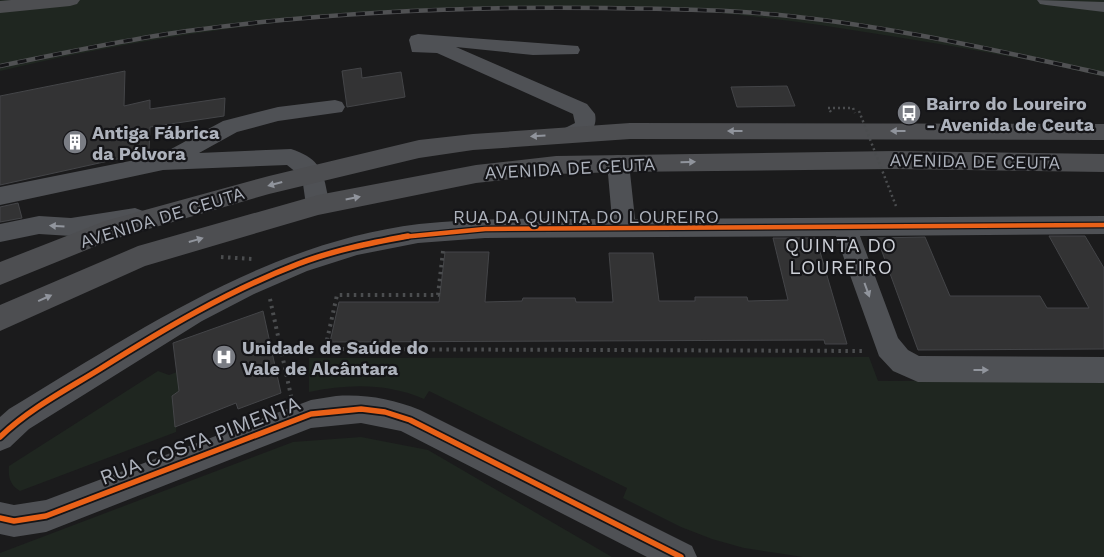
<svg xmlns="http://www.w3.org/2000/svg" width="1104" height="557" font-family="'Work Sans',sans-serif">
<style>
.green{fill:#1f2620}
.building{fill:#333334;stroke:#444548}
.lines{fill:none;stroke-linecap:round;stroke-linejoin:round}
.path-far1{stroke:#4b4d4f;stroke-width:2.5;stroke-dasharray:2 3;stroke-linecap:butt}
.path{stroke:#4b4d4f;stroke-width:4;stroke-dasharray:2.5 4.5;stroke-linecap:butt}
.minor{fill:#4f5155;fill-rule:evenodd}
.highway{fill:#4d4e51;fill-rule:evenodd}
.rail-casing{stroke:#505153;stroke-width:4.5}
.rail{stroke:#151518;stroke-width:3;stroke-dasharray:9;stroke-linecap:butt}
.path-bridge{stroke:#4b4d4f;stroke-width:2.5;stroke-dasharray:2 3;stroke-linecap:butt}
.cycleway-far1-casing{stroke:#151518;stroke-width:7}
.cycleway-casing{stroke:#151518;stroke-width:9}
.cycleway-far1{stroke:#ea6118;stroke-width:4.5}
.cycleway{stroke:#ea6118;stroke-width:5.5}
.oneway{fill:#90949c}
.oneway2{fill:#91959d}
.labels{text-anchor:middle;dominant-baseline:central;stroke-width:4.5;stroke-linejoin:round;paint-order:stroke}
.poi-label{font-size:18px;font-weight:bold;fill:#adb2bc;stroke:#151518;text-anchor:start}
.street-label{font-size:18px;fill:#adb2bc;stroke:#151518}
.neighbourhood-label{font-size:19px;letter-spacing:1px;fill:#ced1d8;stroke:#151518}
.near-street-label{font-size:21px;fill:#adb2bc;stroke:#151518}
</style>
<rect width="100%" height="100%" fill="#1b1b1c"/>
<!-- green -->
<path class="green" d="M0,0H1104V77C1030,59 959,47 884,35C816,24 747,14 678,10C451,0 221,18 0,71Z
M869,357L878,381L1104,380V557H803L744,548L712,539L681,527L623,498L627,488L429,391L424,399C386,383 349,384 309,392V358Z
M158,371L169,375L177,372L179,391L176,432L20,491C10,485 8,477 9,466Z
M361,437L428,450L612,557H0V553L293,442Z"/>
<!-- building -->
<path class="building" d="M361,68L362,78L401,72L405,97L347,107L342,71Z
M125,71L124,106L150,100V109L225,98L224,116L150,127L149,152L0,185V96Z
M787,86L795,106L737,107L731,87Z
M18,203L22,218L0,222V207Z
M1049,236H1085L1104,268V349L918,350L877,238L925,237L950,296H1040L1047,308H1089Z
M773,238H816L847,344H825L824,340L330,342L339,302H439L445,252H489L485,302L522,301L523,298H575L576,302H613L609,253H653L659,301H695V297H747L748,301L788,300Z
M263,311L281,393L238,409L236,403L175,427L172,396L179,391L173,343Z"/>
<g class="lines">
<!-- path-far1 -->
<path class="path-far1" d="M831,112L828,108H853L855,113"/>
<!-- path -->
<path class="path" d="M443,251L438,295H337L325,349L866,351
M221,257L252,259
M270,299L291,396"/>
<!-- minor -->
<path class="minor" d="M1037,0L1104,2V12L1046,5L1040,4Z
M418,34L578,46L580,50L578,54L533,55L456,47L587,104L595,114C599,133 579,144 563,139L559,134L563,129L575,123L573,114L437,53L412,52L409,40L411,36Z
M335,100L342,102L345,107L342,112L278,121L237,132L199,153L291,149C316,157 323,168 327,192C329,200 330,204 326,211L318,214L310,211L306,205L302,177L287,165L163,170L0,205V187L160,155L223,121L278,107Z
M618,155L626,157L629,163L635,219L1104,216V234L860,236L898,338L908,350L919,356L1104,357V383L918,382L893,371L879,356L836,236L485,238L418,243L357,255L307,271L254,294L202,321L29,429L10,447L0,451V417L9,409C137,332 266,243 419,224C483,217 548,219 612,219L607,163L610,157Z
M135,208L143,211L147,217L143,223L135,226L71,236L39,234L0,242V224L39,216L71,218Z
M336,396C366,394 392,399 420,410L692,546L697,557H647L401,431L361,423L311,428L46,532L14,537L0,534V502L14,505L46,500L311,400Z"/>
<!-- highway -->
<path class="highway" d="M11,0H80L77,4L70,6L0,13V1Z
M630,123L1104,124V140L630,139L473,150L419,158L269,194L111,240L0,285V262L105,221L269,176L419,140L473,134Z
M894,151L1104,154V172L894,169L618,172L556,174L476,183L318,215L145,266L0,331V305L138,246L318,195L476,165L556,156Z"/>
<!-- rail casing -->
<g class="rail-casing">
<path id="rail" d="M0,66C62,53 124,40 187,31C326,12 466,6 606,8C656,9 707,9 757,13C873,22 990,49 1104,74"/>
</g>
<!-- rail -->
<use href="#rail" class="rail"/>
<!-- path-bridge -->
<path class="path-bridge" d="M859,111L896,206"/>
<!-- cycleway-far1 casing -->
<g class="cycleway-far1-casing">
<path id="cycleway-far1" d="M402,237L485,229L1104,225"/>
</g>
<!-- cycleway casing -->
<g class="cycleway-casing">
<path id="cycleway" d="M0,437C29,409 66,390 100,369C164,329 228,291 298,264C334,250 371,243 408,236
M0,518L14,521L46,516L311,414L361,409L385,412L410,420L681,557"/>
</g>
<!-- cycleway-far1 -->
<use href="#cycleway-far1" class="cycleway-far1"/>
<!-- cycleway -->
<use href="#cycleway" class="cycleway"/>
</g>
<!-- one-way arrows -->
<defs><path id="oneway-solid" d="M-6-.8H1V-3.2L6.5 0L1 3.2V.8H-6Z" transform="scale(1.25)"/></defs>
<g class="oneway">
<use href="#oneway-solid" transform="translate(735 131) rotate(-180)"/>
<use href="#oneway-solid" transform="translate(898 131) rotate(-180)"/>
<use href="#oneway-solid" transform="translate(538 136) rotate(177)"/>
<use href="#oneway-solid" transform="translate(688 162) rotate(-1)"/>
<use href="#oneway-solid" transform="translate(275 184) rotate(165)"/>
<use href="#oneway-solid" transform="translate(353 198) rotate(-11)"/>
<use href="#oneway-solid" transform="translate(196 240) rotate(-16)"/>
<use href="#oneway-solid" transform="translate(45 298) rotate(-24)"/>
</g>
<g class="oneway2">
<use href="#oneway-solid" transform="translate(57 226) rotate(-177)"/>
<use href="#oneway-solid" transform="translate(867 290) rotate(70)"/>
<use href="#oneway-solid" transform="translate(981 370)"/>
</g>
<!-- icons -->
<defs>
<g id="bus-disc" transform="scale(1.25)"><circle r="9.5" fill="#7a7d84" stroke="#151518"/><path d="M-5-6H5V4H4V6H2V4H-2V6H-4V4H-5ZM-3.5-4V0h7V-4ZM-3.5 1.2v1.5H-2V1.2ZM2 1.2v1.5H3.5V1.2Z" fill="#fff"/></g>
<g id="building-disc" transform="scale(1.25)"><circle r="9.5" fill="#7a7d84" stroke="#151518"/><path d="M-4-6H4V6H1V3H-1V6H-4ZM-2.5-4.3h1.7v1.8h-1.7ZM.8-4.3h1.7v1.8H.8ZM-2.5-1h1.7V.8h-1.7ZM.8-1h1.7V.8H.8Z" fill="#fff"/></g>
<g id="hospital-disc" transform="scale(1.25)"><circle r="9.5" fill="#7a7d84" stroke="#151518"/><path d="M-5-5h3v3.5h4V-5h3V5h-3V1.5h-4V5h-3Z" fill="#fff"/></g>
</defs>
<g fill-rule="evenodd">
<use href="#bus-disc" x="909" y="113"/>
<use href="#building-disc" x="75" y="142"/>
<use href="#hospital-disc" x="224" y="357"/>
</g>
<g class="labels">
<!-- poi labels -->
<g class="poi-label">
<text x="926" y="103">Bairro do Loureiro<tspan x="926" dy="21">- Avenida de Ceuta</tspan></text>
<text x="92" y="132">Antiga Fábrica<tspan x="92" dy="21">da Pólvora</tspan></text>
<text x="242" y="347">Unidade de Saúde do<tspan x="242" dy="21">Vale de Alcântara</tspan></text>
</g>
<!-- street labels -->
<g class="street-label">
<text transform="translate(975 161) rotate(1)">AVENIDA DE CEUTA</text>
<text transform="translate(570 168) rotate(-3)">AVENIDA DE CEUTA</text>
<text x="586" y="216">RUA DA QUINTA DO LOUREIRO</text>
<text transform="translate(162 217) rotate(-17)">AVENIDA DE CEUTA</text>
</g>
<!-- neighbourhood labels -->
<g class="neighbourhood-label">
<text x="841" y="245">QUINTA DO<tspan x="841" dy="22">LOUREIRO</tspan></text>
</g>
<!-- near-street labels -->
<g class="near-street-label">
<text transform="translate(200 440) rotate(-21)">RUA COSTA PIMENTA</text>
</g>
</g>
</svg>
